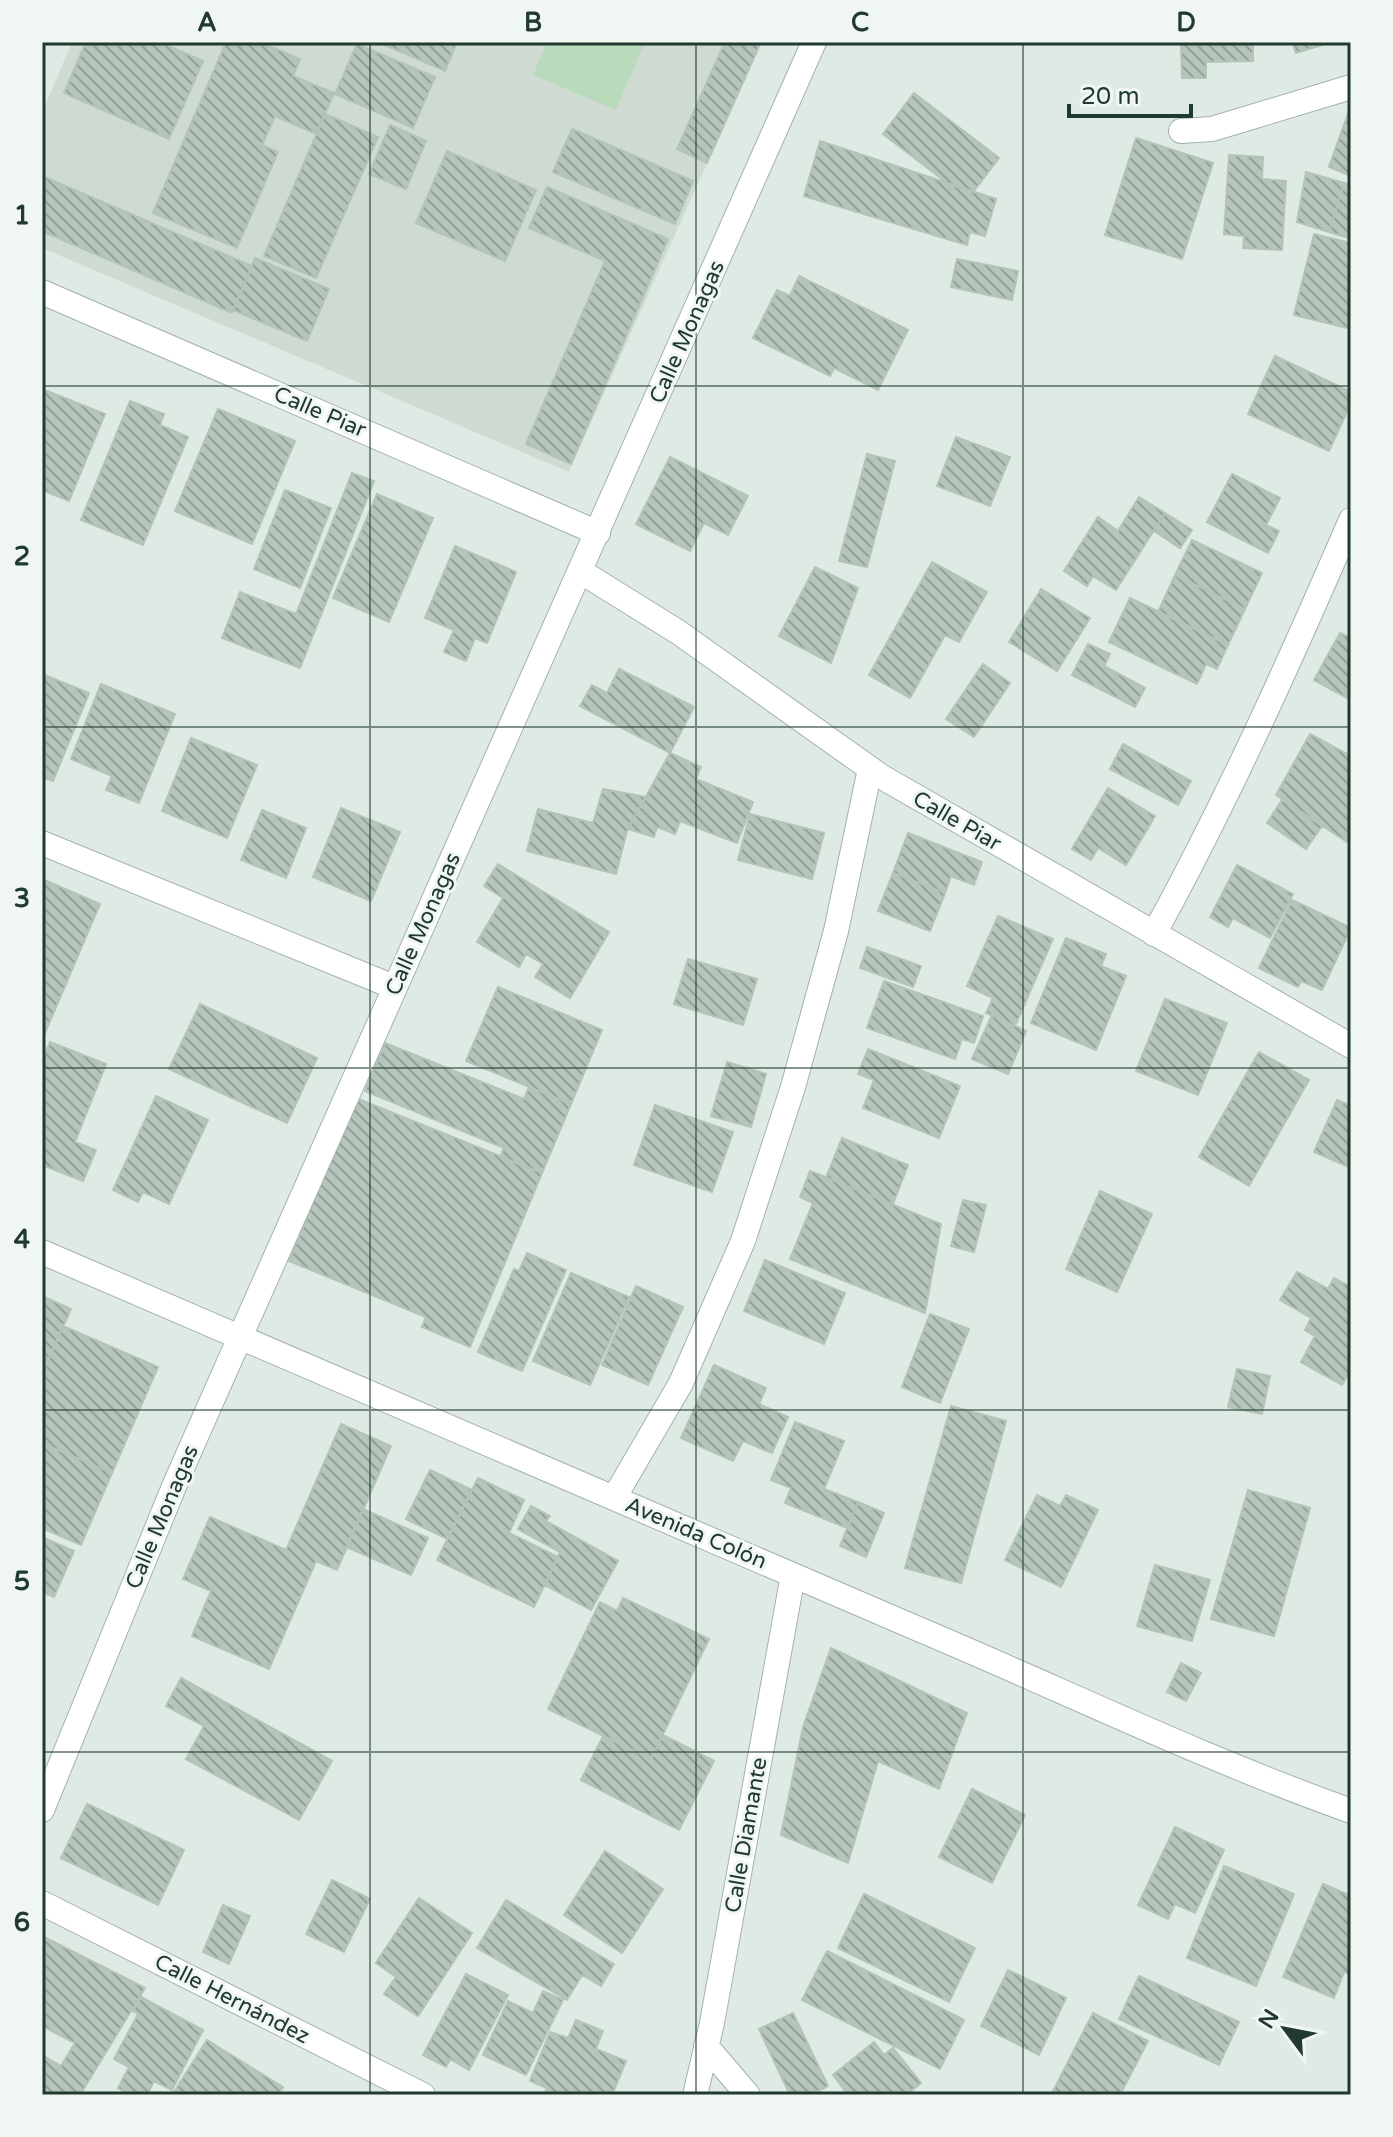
<svg xmlns="http://www.w3.org/2000/svg" width="1393" height="2137" font-family="'Varela Round',sans-serif">
<style>
.built{fill:#cedad2}
.pitch{fill:#b9dbbc}
.building{fill:url(#building-back-hatch);stroke:#b2c4b9;stroke-width:2}
.lines{fill:none;stroke-linecap:round;stroke-linejoin:round}
.minor-casing{stroke:#a3b2aa;stroke-width:26}
.minor{stroke:#fff;stroke-width:24}
.grid{fill:none;stroke:#213a2f;stroke-width:2;stroke-opacity:0.55}
.labels{text-anchor:middle;dominant-baseline:central;stroke-width:6;stroke-linejoin:round;paint-order:stroke}
.street-label{font-size:22px;fill:#213a2f;stroke:#f0f7f2}
.neatline{fill:none;stroke:#213a2f;stroke-width:3}
.grid-label{font-size:26px;text-anchor:middle;font-weight:bold;fill:#213a2f}
</style>
<defs>
<pattern id="building-back-hatch" width="6" height="6" patternUnits="userSpaceOnUse" patternTransform="scale(2)"><rect width="6" height="6" fill="#b5c5bc"/><path d="M-1 5l2 2M0 0l6 6M5-1l2 2" fill="none" stroke="#93a199"/></pattern>
</defs>
<rect width="100%" height="100%" fill="#e0eae4"/>
<!-- built -->
<path class="built" d="M72,42H761L569,472L42,248V113Z"/>
<!-- pitch -->
<path class="pitch" d="M547,42H645L616,110L533,75Z"/>
<!-- building -->
<path class="building" d="M86,42H159L203,61L169,139L64,93Z
M226,42H260L300,59L293,76L334,93L316,134L275,116L262,145L278,152L237,248L153,213Z
M378,42H457L445,71Z
M725,42H761L707,163L677,149Z
M1181,42H1253V61L1206,62V78H1182Z
M1292,42H1321L1322,45L1296,53Z
M357,44L435,77L413,128L335,94Z
M914,93L999,158L973,192L950,185L883,134Z
M1351,105V176L1329,167Z
M325,114L378,137L316,278L264,256Z
M390,125L426,141L406,189L369,174Z
M572,129L693,181L675,224L553,172Z
M1136,138L1213,163L1182,259L1105,235Z
M820,141L996,199L985,236L970,232L967,245L804,196Z
M447,151L536,190L505,261L416,223Z
M1229,155L1263,157L1262,179L1286,181L1282,250L1243,248L1244,236L1224,234Z
M1306,172L1344,183L1329,232L1297,222Z
M42,176L252,266L232,313L42,231Z
M1344,183L1351,185V239L1329,232Z
M547,187L668,239L571,464L526,444L605,261L529,228Z
M1314,234L1351,243V329L1294,315Z
M255,258L329,289L307,341L233,310Z
M957,259L1018,271L1012,300L951,287Z
M799,276L908,330L878,390L834,368L830,376L753,338L777,290L790,296Z
M1275,356L1351,392V403L1329,451L1248,414Z
M42,389L105,414L69,501L42,490Z
M130,401L164,414L160,425L188,437L143,545L81,520Z
M218,409L295,441L252,544L175,511Z
M956,437L1010,457L990,506L937,486Z
M867,454L895,461L867,567L839,561Z
M670,457L748,496L728,535L704,523L690,551L636,524Z
M352,473L374,481L300,668L222,638L240,592L296,614Z
M1232,474L1280,498L1266,525L1279,531L1268,553L1207,522Z
M285,490L331,508L300,588L254,569Z
M377,494L433,518L389,622L333,598Z
M1139,497L1165,513L1116,590L1093,576L1087,586L1064,571L1098,517L1118,531Z
M1165,513L1192,530L1180,548L1154,531Z
M1192,540L1262,573L1245,609L1175,575Z
M455,546L516,572L487,643L475,638L466,661L444,652L454,630L425,618Z
M932,562L987,592L959,642L945,635L910,698L869,675Z
M815,567L858,588L831,663L779,636Z
M1175,575L1245,609L1228,645L1158,612Z
M1041,589L1090,618L1057,671L1009,642Z
M1130,598L1228,645L1217,669L1206,664L1197,684L1109,642Z
M1340,633L1351,638V700L1314,680Z
M1088,644L1110,654L1104,666L1145,688L1135,707L1072,675Z
M983,664L1010,683L974,737L946,719Z
M619,669L694,707L670,753L580,706L592,685L607,693Z
M42,674L89,693L53,781L42,777Z
M101,684L175,714L139,803L106,790L112,776L71,759Z
M1310,734L1351,756V834L1347,842L1276,795Z
M191,738L257,765L227,838L162,811Z
M1123,744L1191,781L1178,805L1110,769Z
M670,753L701,767L696,779L753,802L737,843L680,821L675,834L657,827L654,837L628,829Z
M1108,788L1155,816L1126,865L1098,848L1091,860L1072,849Z
M603,789L646,797L627,831L616,874L527,851L538,809L593,823Z
M1282,800L1322,826L1306,849L1267,823Z
M341,808L400,832L371,901L313,877Z
M262,810L306,828L286,878L241,860Z
M750,814L824,833L812,879L738,860Z
M908,833L982,862L974,885L951,876L945,893L893,873Z
M498,864L609,932L570,998L535,977L543,964L526,954L519,967L477,942L503,898L484,886Z
M1237,865L1293,894L1270,938L1233,918L1228,927L1210,917Z
M893,873L945,893L930,931L878,911Z
M42,879L100,904L42,1040Z
M1292,900L1351,928L1322,990L1301,981L1298,987L1259,968Z
M998,916L1053,939L1015,1026L986,1013L993,998L967,986Z
M1066,938L1106,954L1101,966L1126,976L1096,1050L1031,1023Z
M867,947L921,966L913,987L860,968Z
M688,959L757,979L743,1025L674,1004Z
M884,981L983,1016L974,1043L962,1039L955,1059L867,1028Z
M498,987L602,1030L571,1104L466,1061Z
M1165,999L1227,1023L1198,1095L1136,1071Z
M200,1004L317,1058L287,1123L169,1069Z
M992,1015L1026,1031L1008,1074L972,1059Z
M50,1042L106,1064L75,1142L96,1150L83,1181L42,1165V1062Z
M385,1043L524,1099L529,1087L571,1104L542,1173L500,1157L504,1148L365,1091Z
M868,1049L960,1086L939,1138L863,1108L874,1080L858,1074Z
M1259,1052L1309,1080L1249,1186L1199,1157Z
M727,1062L766,1074L751,1127L711,1116Z
M156,1096L208,1120L169,1204L143,1192L138,1202L113,1190Z
M356,1098L542,1173L470,1347L422,1327L426,1317L289,1261Z
M1337,1100L1351,1106V1168L1314,1152Z
M655,1105L733,1132L712,1192L634,1165Z
M842,1138L908,1165L893,1204L826,1178Z
M810,1171L941,1224L925,1313L790,1259L813,1203L800,1197Z
M1100,1191L1152,1214L1117,1292L1066,1269Z
M963,1200L986,1205L974,1252L951,1246Z
M527,1253L566,1270L522,1371L478,1352L514,1269L519,1271Z
M765,1260L845,1293L824,1344L744,1311Z
M1297,1272L1328,1289L1334,1278L1351,1287V1369L1342,1385L1301,1362L1315,1336L1305,1330L1311,1318L1280,1300Z
M571,1273L629,1297L590,1385L533,1361Z
M636,1286L683,1307L648,1385L602,1365Z
M42,1296L71,1309L42,1374Z
M930,1314L969,1329L940,1403L902,1387Z
M63,1326L158,1367L112,1473L42,1443V1374Z
M714,1365L766,1388L759,1404L788,1417L772,1453L743,1441L733,1461L681,1438Z
M1237,1369L1270,1376L1262,1414L1228,1407Z
M951,1406L1006,1421L961,1583L905,1568Z
M795,1422L844,1441L824,1489L858,1502L847,1528L785,1503L791,1488L771,1480Z
M341,1424L391,1446L337,1570L316,1561L269,1669L192,1636L211,1591L183,1579L210,1517L286,1550Z
M42,1443L112,1473L81,1545L42,1528Z
M430,1470L472,1490L447,1539L406,1519Z
M478,1478L524,1500L509,1533L558,1557L534,1607L437,1560Z
M1248,1490L1310,1508L1274,1636L1211,1619Z
M1037,1495L1060,1506L1066,1495L1098,1510L1061,1587L1005,1560Z
M858,1502L884,1513L866,1557L840,1546Z
M531,1506L550,1516L546,1521L618,1561L591,1610L545,1585L560,1552L518,1529Z
M363,1509L428,1538L411,1575L346,1547Z
M42,1537L74,1551L54,1597L42,1592Z
M1155,1565L1210,1580L1192,1641L1137,1626Z
M623,1598L709,1639L651,1759L548,1709L600,1602L617,1611Z
M831,1648L967,1713L939,1789L878,1761L848,1863L781,1835L803,1727Z
M1181,1663L1201,1673L1186,1701L1167,1692Z
M181,1678L332,1761L299,1820L186,1759L204,1726L166,1706Z
M663,1735L714,1761L679,1830L581,1780L603,1736L651,1759Z
M972,1789L1025,1815L992,1883L939,1857Z
M87,1804L184,1850L158,1905L61,1858Z
M1175,1827L1224,1850L1195,1913L1175,1904L1168,1919L1138,1905Z
M605,1851L663,1889L622,1953L564,1915Z
M1224,1866L1294,1894L1256,1986L1187,1958Z
M332,1880L370,1899L344,1952L306,1934Z
M1323,1884L1351,1896V1975L1344,1972L1334,1998L1283,1977Z
M864,1894L975,1948L949,2002L838,1948Z
M419,1898L472,1933L418,2016L384,1994L396,1977L376,1963Z
M506,1900L614,1964L601,1986L582,1975L567,2000L477,1948Z
M223,1905L250,1916L229,1964L203,1952Z
M42,1936L145,1988L80,2095H42V2055L61,2066L75,2043L42,2026Z
M827,1951L964,2020L940,2069L802,2000Z
M1008,1970L1066,1998L1039,2055L981,2026Z
M466,1974L508,1995L469,2070L450,2059L446,2067L423,2055Z
M1139,1976L1239,2022L1219,2065L1119,2019Z
M543,1991L563,2000L526,2075L483,2055L508,2001L533,2013Z
M141,1997L203,2030L172,2090L154,2081L147,2095H130L118,2088L129,2067L114,2059L138,2014L133,2011Z
M793,2013L828,2086L810,2095H790L759,2029Z
M1093,2013L1148,2041L1120,2095H1051Z
M576,2020L603,2031L596,2049L626,2061L612,2095H544L547,2088L530,2081L550,2032L568,2038Z
M207,2040L283,2087L278,2095H172Z
M874,2042L884,2055L893,2048L921,2083L906,2095H848L833,2075Z"/>
<g class="lines">
<!-- minor casing -->
<g class="minor-casing">
<path id="minor" d="M1181,131L1212,129L1351,87
M42,292L598,533
M580,571L678,632L882,777L1351,1046
M42,843L394,987
M1154,934C1228,799 1290,661 1351,520
M42,1252C333,1377 624,1503 916,1628C1061,1689 1202,1758 1351,1811
M614,1498L681,1383L743,1241L793,1087L836,931L870,769
M42,1810L175,1484L814,42
M42,1903L423,2095
M706,2046L748,2095
M695,2095L712,2023L793,1575"/>
</g>
<!-- minor -->
<use href="#minor" class="minor"/>
</g>
<!-- grid -->
<path class="grid" d="M370,42V2095M696,42V2095M1023,42V2095M42,386H1351M42,727H1351M42,1068H1351M42,1410H1351M42,1752H1351"/>
<g class="labels">
<!-- street labels -->
<g class="street-label">
<text transform="translate(687 332) rotate(-66)">Calle Monagas</text>
<text transform="translate(320 412) rotate(23)">Calle Piar</text>
<text transform="translate(957 821) rotate(30)">Calle Piar</text>
<text transform="translate(423 924) rotate(-66)">Calle Monagas</text>
<text transform="translate(162 1517) rotate(-67)">Calle Monagas</text>
<text transform="translate(696 1533) rotate(23)">Avenida Colón</text>
<text transform="translate(746 1835) rotate(-80)">Calle Diamante</text>
<text transform="translate(232 1999) rotate(27)">Calle Hernández</text>
</g>
</g>
<!-- border -->
<rect width="1393" height="2137" fill="none" stroke="#f0f7f2" stroke-width="88"/>
<!-- north arrow -->
<g transform="translate(1285 2029) rotate(302)" stroke="#f0f7f2" stroke-width="6" paint-order="stroke">
<path d="M0-6L14 30L0 20L-14 30Z" fill="#213a2f"/>
<text y="-12" font-size="22" font-weight="bold" text-anchor="middle" fill="#213a2f">N</text>
</g>
<!-- scale -->
<path d="M1069 104v12h122v-12" fill="none" stroke="#213a2f" stroke-width="4"/>
<text x="1081" y="104" font-size="24" fill="#213a2f" stroke="#f0f7f2" stroke-width="6" paint-order="stroke">20 m</text>
<rect x="44" y="44" width="1305" height="2049" class="neatline"/>
<g class="grid-label">
<text x="207" y="31">A</text>
<text x="533" y="31">B</text>
<text x="860" y="31">C</text>
<text x="1186" y="31">D</text>
<text x="22" y="224">1</text>
<text x="22" y="565">2</text>
<text x="22" y="907">3</text>
<text x="22" y="1248">4</text>
<text x="22" y="1590">5</text>
<text x="22" y="1931">6</text>
</g>
</svg>
